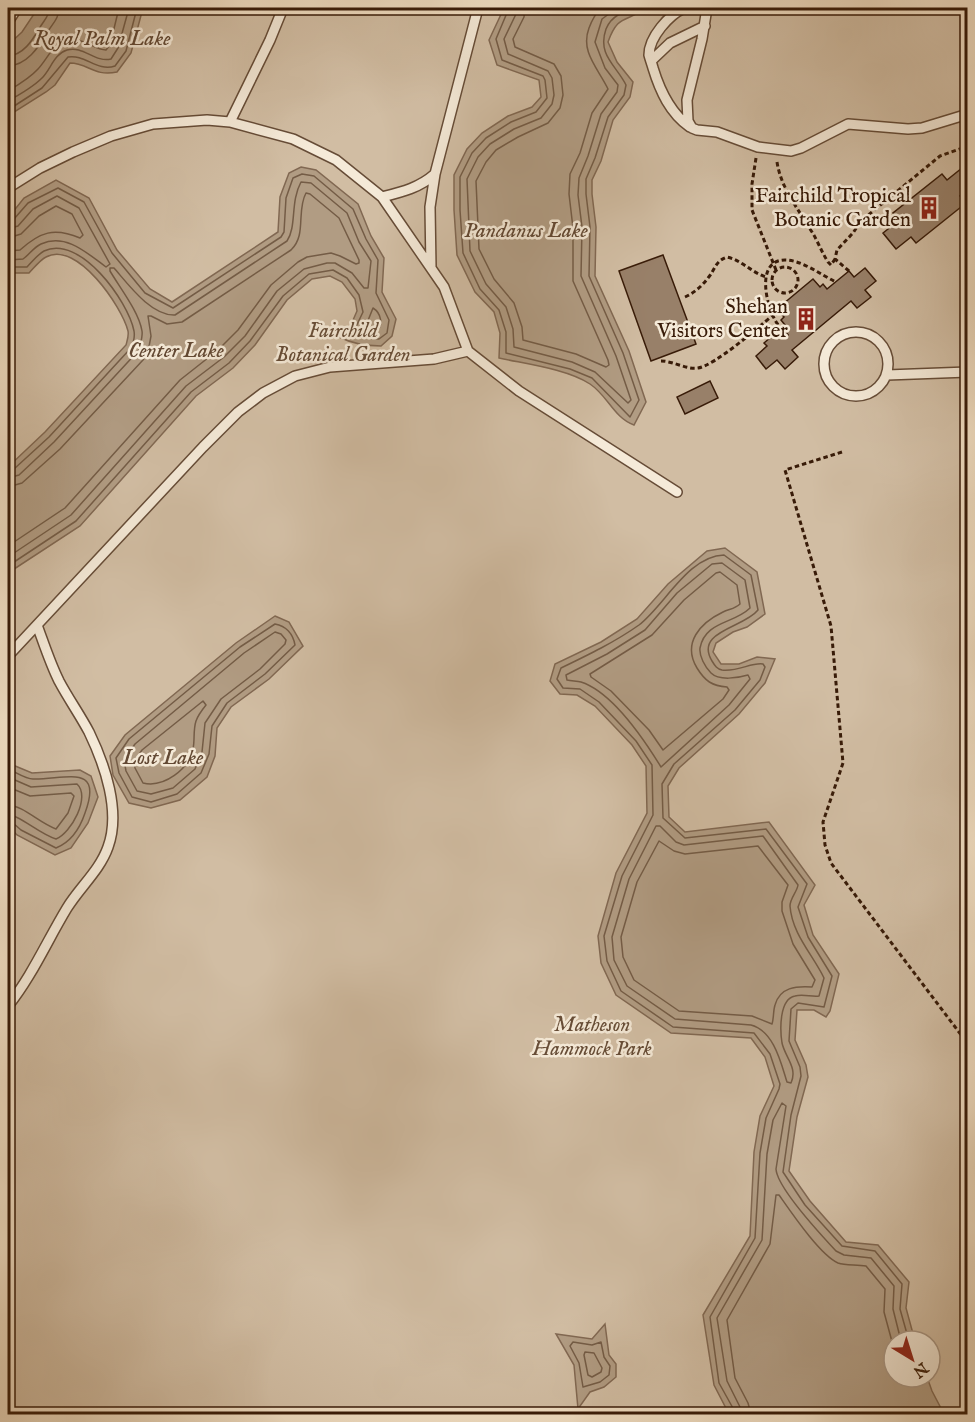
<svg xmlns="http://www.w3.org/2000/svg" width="975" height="1422" font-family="'IM FELL English',serif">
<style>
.green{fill:#d1bda3;stroke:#846c56;stroke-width:1.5;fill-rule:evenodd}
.water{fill:#b19c83;stroke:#816852;stroke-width:1.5}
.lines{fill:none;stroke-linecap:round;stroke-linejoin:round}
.shore{stroke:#745c46;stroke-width:1.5}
.building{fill:#988069;stroke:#381b08;stroke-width:1.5}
.service-casing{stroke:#664c37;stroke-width:12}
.path{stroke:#381b08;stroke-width:3;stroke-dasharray:4.5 3;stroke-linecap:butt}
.service{stroke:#f5ead8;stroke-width:9}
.labels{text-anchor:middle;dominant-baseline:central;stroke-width:5;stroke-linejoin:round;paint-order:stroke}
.poi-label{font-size:21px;fill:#381b08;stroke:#f5ead8;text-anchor:end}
.park-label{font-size:21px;font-style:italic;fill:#664c36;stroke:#f5ead8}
.water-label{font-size:22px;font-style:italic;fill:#624833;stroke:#f5ead8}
</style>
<rect width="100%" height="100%" fill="#f0dec3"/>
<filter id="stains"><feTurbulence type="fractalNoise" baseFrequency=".00333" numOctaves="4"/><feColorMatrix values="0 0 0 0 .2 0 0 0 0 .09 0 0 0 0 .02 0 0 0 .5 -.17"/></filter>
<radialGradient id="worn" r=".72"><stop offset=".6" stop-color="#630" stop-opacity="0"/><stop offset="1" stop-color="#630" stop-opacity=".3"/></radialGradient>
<!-- green -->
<path class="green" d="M8,8H967V1414H8ZM894,1341H930V1377H894Z"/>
<!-- water -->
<path class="water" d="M38,8H143L131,53L117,72C94,77 88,63 70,63L55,85L46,92L8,116V45L22,32Z
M504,8H647C625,23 618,14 608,42L617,62L633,82L630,97L613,120L601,161L592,180V194L596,227L595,276L629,351L646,402L634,425C614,418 608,396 590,384C567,369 526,364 499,358L500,333L494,312L475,292L457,255L454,210V175L467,149L482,133L508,116L532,107L541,97L539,80L497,65L489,40Z
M301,167L316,170L358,204L371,236L384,258L382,292L396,319L392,336L381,346C366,346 353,344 339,337L340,332L350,327L357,311L355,299L342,282L330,276L312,279L287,300L255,345L233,368L196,396L80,526L8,573V467L45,432L126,345C127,341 129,336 128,331C122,307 77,240 46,257C40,260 34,268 29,273H8V218L24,198L56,180L89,198L117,250L150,289L172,302L278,232L280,197L289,173Z
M725,548L757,572L765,614L747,627L733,632L716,643L713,652L721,664H739L757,657L775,659L765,683L739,714L679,768L668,786L669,817L685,832L769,822L815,885L804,905L813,935L839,974L830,1011L826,1017L814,1010H797L795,1040L806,1065L808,1077L797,1117L789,1171L810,1201L846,1242L878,1245L909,1282L906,1308L915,1341H894V1377H927L932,1391L944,1414H729L714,1385L703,1315L750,1236L754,1152L760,1116L774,1086L765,1057L751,1038L671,1033L616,995L601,963L598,936L616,873L647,813L646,766L632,745L595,706L577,695L560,694L550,681L555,664L601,642L637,619L668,584L707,551Z
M275,616L289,622L303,646L269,679L231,707L217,728L215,756L207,777L180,800L151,808L129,803L113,775L110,756L125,735L236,643Z
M8,763L32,773L80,770L91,776L98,797L88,823L71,848L55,855L17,835L8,826Z
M605,1324L609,1355L616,1364V1377L604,1387L590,1392L578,1409L574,1365L556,1334L592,1339Z"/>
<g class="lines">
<!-- shore -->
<path class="shore" d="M509,8L496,39L502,60L543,76L545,80L547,98L536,112L511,122L486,138L472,153L460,177V210L463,253L480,289L499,310L506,332V353L570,369L592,378L630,417L639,400L623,353L589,276L590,227L586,194V179L595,158L608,117L624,95L626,85C616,65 597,55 606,29C608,24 613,18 618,15C624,12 630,11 636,8
M516,8V14L504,39L508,54L548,71L552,78L554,95L552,104L541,118L514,129L490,144L478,157L467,179L470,251L486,284L506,307L513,329L514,347L572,362L595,372L628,403L631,400L616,356L581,276L582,227L578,195L579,178L588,156L601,114L617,92L618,85L605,68L595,42L602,19L617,8
M525,8L524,17L513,39L515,47L554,64L561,76L563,95L560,108L548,123L518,137L496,150L486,162L476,181L479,249L494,279L514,303L522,327L523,340L576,354L606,367L609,365L608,360L573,281V228L569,194L570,174L580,153L592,113L608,89C598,68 580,52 589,28C592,20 595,14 601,8
M8,56C23,55 32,41 39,29C43,21 49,17 50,8
M8,66C27,65 38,48 47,33C52,24 59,19 59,8
M8,91C18,85 30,78 38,69C50,56 54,38 76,40C87,41 96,50 106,50L110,45L119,8
M8,101C19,95 33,87 42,78C51,69 54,54 67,50C83,45 95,63 111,59L118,48L129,8
M8,110L42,88L68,57C85,54 97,72 115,66L126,51L137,8
M8,221L14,219L28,203L58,188L84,202L112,253L145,293L173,308L281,237L284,232L286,198L293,178L302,174L314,176L353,209L366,239L378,260L376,293L389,320L387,333L379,339L354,337L353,333L363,312L359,295L347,278L333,270L309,274L283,296L250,341L229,363L191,392L76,521L8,566
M8,229L18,226L33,209L57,196L79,208L110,264L106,267C87,253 66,233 41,244C34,247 29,255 23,259L8,260
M8,238L21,234L39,216L56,206L72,214L83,235L80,238C54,227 40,232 20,250L8,251
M8,267H27C32,262 38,254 44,251C80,234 128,301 134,331C135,337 133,344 130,349L49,437L14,469L8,470
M373,308C381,313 384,325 376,332H367L365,328Z
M8,478L19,475L54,442L139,350C140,344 143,337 142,331C139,312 120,288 110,271V268H114C128,284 151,316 175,315L287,241C297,226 290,202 301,182L311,183L347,213L359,242L371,261L368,288H364L352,273L335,263H327L304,269L277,291L245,336L224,357L186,386L71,515L8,557
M8,487L22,483L60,449L143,360L148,352L151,336L148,316H151L167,324L182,322L291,250C307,235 296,211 306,193L310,194L339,218L359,260V263L356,264L340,256L331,253L307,257L298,262L271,285L238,330L218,350L180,380L65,508L8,546
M722,563L745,580L750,608C734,624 705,621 700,648C699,656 705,667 711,673C719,681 738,678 748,675L750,679L729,705L661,767C645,741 612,692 581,682C577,681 572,681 567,680L566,675L607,654L645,630L677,593L712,564Z
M720,572L737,585L740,604C735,609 729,609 723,612C700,623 682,643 697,668C705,681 712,686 727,687L729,690L723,699L663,750L649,730L611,691L591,677L590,674L652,635L684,600L716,573Z
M275,624C286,626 293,634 295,645L265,674L227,703L212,726L209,754L201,773L177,794L151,802L132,797L119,773L116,758L129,739L240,647Z
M275,632L281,634L286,640L285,644L260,669L221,699L205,723L202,752L195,769L173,788L151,794L137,791L126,771L124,760L135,744L244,653Z
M203,701L206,705C202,710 198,715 196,721C193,730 195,740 193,749C189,769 164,788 143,783L135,768L134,762L142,750Z
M8,769C16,772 25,779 33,779C64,780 104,762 85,813C80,828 71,842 56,848L21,830L13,823L8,822
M8,777L31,787L77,784C91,797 71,833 56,839C41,835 19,815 8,814
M8,787L30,796L71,793L74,796L68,813L56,829C39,823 24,806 8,805
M656,826H660L676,842L684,845L763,836L798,885C797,892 790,898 790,906C792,934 813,955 824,978L819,996C812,997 803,994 795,996C779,999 780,1030 782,1043C785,1057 798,1068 791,1083L787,1082C781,1063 774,1031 751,1025L675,1019L627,986L614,960L612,937L629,879Z
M659,841L674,851L685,854L758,846L788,885L782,902V911L793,944L815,980L812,987C796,986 780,987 775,1005C773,1011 774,1018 772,1024L752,1016L679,1011L634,980L623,957L621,937L637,882Z
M573,1342L592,1345L601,1342L604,1357L610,1366L609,1375L600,1382L583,1387L579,1363L570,1346Z
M585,1352L594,1353L602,1368L601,1372L592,1377L588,1375L584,1355Z
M734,1414V1410L719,1383L710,1317L755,1238L760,1153L766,1118L779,1089L780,1084L770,1054L754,1033L673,1027L621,991L607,961L604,936L622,876L653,815L652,765L636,741L599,702L580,689L563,688L557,679L561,668C588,655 615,642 639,625C665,605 688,556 724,555L751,575L758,610C744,628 694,631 712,661C715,666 717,669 722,670C738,672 752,662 763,664L765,667L760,680L735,710L674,764L662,784L663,818L685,838L766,829L807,884L798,907L808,937L832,976L824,1007L798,1003L791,1009L789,1041L800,1067L801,1076L791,1115L783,1172L805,1205L842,1246L875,1251L902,1284L900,1309L909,1341
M742,1414L740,1407L727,1381L717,1318L762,1240L767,1154L773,1120L782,1103L786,1106L776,1169C777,1187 822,1236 836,1251L844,1255L871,1258L894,1286L893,1309L901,1341
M751,1414L748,1403L735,1378L727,1320L770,1244L776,1195H779C791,1212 820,1255 838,1263C846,1266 857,1264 866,1266L885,1289L884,1312L894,1349"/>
</g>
<!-- building -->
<path class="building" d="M962,168L968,175V191L960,196L966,203L916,243L911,237L896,249L883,233L898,221L893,213L942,174L947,180Z
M663,255L696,344L651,361L619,271Z
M865,268L876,281L865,290L871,297L857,308L851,301L792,350L798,357L785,369L777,360L766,369L756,356L767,346L764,343L785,325L781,320L784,317L777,309L813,279L820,287L823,284L827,289L849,271L854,277Z
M710,381L718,398L685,414L677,397Z"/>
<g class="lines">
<!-- service casing -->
<g class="service-casing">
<path id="service" d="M684,8C669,15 649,37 649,55C650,59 652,64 653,68C660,91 670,113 690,127
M707,8L702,39L687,100L688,121L692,128L697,130L717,132L758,147L791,151L801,148L848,124L908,129L922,128L968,114
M8,22L17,8
M651,61L670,43L705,26
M230,122L270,40L283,8
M8,188L40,168L73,152L111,136L153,124L207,120L230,122L293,139L336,160L382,197L444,287L468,351L519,391L677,492
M382,197C402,192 419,188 435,174
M431,268L430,207L435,174L478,8
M824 364a32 32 0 1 1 64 0a32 32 0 1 1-64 0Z
M887,375L968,372
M8,656L203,447L238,412L263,393L295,376L330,367L434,359L468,351
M8,1006C32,976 47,941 67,908C80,887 100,870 108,847C121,812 105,765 89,732C80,715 68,698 59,681C50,663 44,644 37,625"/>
</g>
<!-- path -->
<path class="path" d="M756,158L752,184V210L776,270
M777,162C781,188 797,207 810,229C817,239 821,251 828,262L831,265L835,259
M772 280a13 13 0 1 1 26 0a13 13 0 1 1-26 0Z
M849,271L835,259L837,250L853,233L861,221L940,156L968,146
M685,297C694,293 702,286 708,278C715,270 715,261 727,257C741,260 751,272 766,277
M788,336C783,330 777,325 774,318C766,303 756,260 785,260C802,260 821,275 836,282
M661,361C673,361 687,370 698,368C714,366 759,327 773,315
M842,452L785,470L831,626L843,763L823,822L825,845L831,863L968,1044"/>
<!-- service -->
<use href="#service" class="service"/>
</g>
<!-- icons -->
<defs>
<g id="building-bare" transform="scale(1.8)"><path d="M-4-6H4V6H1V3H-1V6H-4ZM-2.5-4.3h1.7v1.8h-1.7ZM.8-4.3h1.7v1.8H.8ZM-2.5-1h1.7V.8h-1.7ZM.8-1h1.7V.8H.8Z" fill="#8f2418" stroke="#f5ead8" stroke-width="2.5" paint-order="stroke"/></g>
</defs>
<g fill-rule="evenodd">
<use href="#building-bare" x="929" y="208"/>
<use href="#building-bare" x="806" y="319"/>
</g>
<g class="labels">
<!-- poi labels -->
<g class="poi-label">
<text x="911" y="196">Fairchild Tropical<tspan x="911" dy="24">Botanic Garden</tspan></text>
<text x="788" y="307">Shehan<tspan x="788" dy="24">Visitors Center</tspan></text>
</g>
<!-- park labels -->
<g class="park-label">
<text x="343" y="331">Fairchild<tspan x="343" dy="24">Botanical Garden</tspan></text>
<text x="592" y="1025">Matheson<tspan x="592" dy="24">Hammock Park</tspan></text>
</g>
<!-- water labels -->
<g class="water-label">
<text x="102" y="39">Royal Palm Lake</text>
<text x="526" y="231">Pandanus Lake</text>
<text x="176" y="351">Center Lake</text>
<text x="163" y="758">Lost Lake</text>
</g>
</g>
<!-- margin -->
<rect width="975" height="1422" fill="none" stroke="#f0dec3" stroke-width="30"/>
<rect x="9" y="9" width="957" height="1404" fill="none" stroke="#381b08" stroke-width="3"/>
<rect x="15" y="15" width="945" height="1392" fill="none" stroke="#381b08" stroke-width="1.5"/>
<!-- north arrow -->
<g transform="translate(912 1359) rotate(142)"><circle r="28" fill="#f5ead8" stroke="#a99785" stroke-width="1.5"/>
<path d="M0-4.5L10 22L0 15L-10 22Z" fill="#8f2418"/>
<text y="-9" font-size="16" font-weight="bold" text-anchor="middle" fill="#381b08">N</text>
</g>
<rect width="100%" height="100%" filter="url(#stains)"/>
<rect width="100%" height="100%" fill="url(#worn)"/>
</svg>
